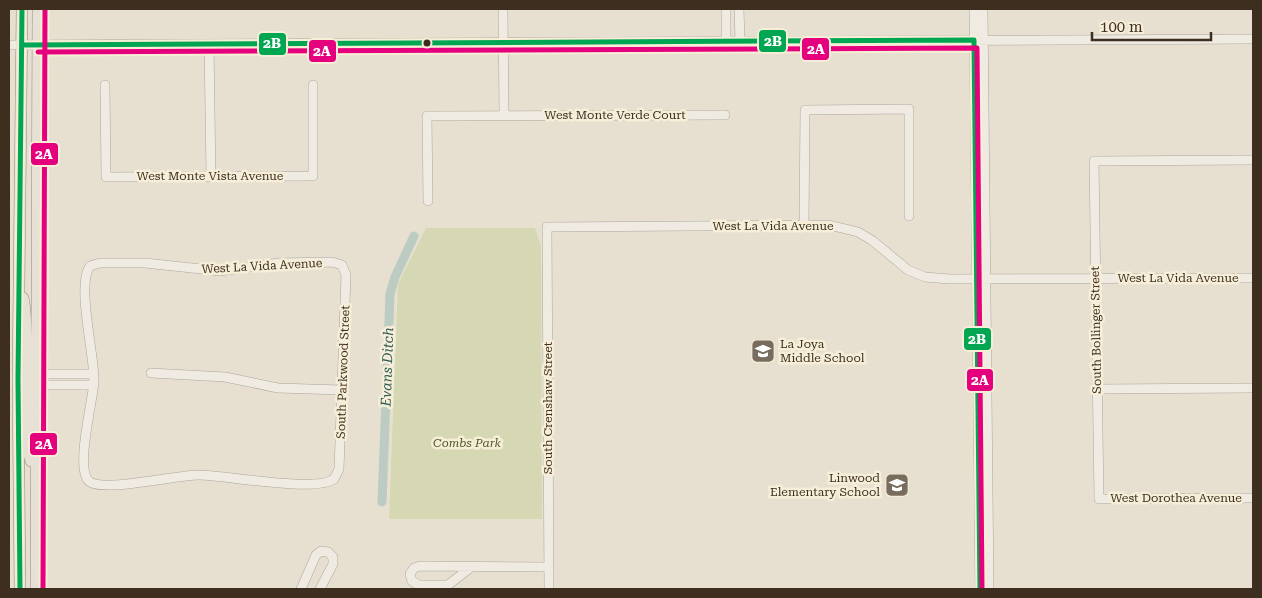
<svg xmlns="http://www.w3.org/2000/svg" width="1262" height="598" font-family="'Roboto Serif',serif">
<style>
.green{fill:#d6d7b3}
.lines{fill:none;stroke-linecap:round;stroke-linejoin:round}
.canal{stroke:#bcccc2;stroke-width:9}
.minor-casing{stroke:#ada599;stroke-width:10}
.major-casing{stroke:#928b80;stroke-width:12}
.minor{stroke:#efebe3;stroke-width:9}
.major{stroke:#e6e1d4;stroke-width:11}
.bus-1-casing{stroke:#f7eed8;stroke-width:9}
.bus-2-casing{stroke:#f7eed8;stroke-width:9}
.bus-1{stroke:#00a651;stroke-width:5}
.bus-2{stroke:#e5007d;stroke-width:5}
.bus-dot{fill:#3d2e20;stroke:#f7eed8;stroke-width:2}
.labels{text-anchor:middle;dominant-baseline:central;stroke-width:5;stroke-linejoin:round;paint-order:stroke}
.street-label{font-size:12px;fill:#3d2e20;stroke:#f7eed8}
.poi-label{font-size:12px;fill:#3d2e20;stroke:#f7eed8;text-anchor:start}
.park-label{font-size:12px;font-style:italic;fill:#4d5a26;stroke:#f7eed8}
.water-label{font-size:14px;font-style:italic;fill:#2f5d5a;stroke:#f7eed8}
.line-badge{stroke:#f7eed8;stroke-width:2}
.badge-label{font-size:14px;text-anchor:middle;font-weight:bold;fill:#fff}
</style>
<rect width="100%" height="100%" fill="#e7e0d1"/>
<!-- green -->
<path class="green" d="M426,228H535L541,246L542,519H389L398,284Z"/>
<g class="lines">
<!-- canal -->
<path class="canal" d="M382,502L390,294L395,277L414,236"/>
<!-- minor casing -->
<g class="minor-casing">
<path id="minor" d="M503,9L504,115
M726,9V41
M739,9L740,41
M974,9L980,589
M983,9L989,589
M209,44L211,176
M9,45L1253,39
M105,85L106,177L313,176V85
M1253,160L1094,161L1099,499L1253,498
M428,201L427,116L725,115
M804,225L805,110L909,109V216
M332,262L342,265L346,275L339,469L334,479C314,493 226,475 199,475C176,475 106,492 90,482C74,472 93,400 94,382C95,357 76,284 90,266L100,263H145L220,271L279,263Z
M151,373L225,377L278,388L341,390
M36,374H94
M36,385H94
M1097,389L1253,388
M470,568L448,585H419L412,581L410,574L414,568L420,566L549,567
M301,589L316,555L321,551L328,552L333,557V564L320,589
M549,589L547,227L829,225L858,232L873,241L908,270L925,277L950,279L1253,278"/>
</g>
<!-- major casing -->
<g class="major-casing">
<path id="major" d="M23,298C29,320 22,369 31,382L36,385
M18,379L24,384L27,391V446L31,461
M20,589L18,379L22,9
M36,589L38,9"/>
</g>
<!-- minor -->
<use href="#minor" class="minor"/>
<!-- major -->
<use href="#major" class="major"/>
<!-- bus-1 casing -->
<g class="bus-1-casing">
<path id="bus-1" d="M22,45L974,40L980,589
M20,589L18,379L22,9"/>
</g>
<!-- bus-2 casing -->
<g class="bus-2-casing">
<path id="bus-2" d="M38,52L977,48L982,589
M43,589L45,9"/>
</g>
<!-- bus-1 -->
<use href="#bus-1" class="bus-1"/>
<!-- bus-2 -->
<use href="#bus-2" class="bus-2"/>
</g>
<!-- icons -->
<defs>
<g id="school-square" transform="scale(1.25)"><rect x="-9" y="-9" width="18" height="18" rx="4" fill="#786c5e" stroke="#f7eed8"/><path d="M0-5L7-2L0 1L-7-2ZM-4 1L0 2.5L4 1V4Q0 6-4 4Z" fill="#fff"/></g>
</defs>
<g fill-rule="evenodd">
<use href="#school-square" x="763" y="351"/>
<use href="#school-square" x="897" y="485"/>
</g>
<!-- markers -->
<circle class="bus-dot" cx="427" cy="43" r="4.5"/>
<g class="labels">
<!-- street labels -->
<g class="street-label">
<text x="615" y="115">West Monte Verde Court</text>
<text x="210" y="176">West Monte Vista Avenue</text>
<text x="773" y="226">West La Vida Avenue</text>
<text transform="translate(262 266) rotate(-3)">West La Vida Avenue</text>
<text x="1178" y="278">West La Vida Avenue</text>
<text transform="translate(1096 330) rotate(-91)">South Bollinger Street</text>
<text transform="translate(343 372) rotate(-88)">South Parkwood Street</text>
<text transform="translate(548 408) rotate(-90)">South Crenshaw Street</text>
<text x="1176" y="498">West Dorothea Avenue</text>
</g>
<!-- poi labels -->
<g class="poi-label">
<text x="780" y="344">La Joya<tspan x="780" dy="14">Middle School</tspan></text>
<text x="880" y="478" text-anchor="end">Linwood<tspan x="880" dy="14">Elementary School</tspan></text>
</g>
<!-- park labels -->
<g class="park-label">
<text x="467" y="443">Combs Park</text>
</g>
<!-- water labels -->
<g class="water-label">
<text transform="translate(387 367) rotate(-88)">Evans Ditch</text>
</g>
</g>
<g class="line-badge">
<rect x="758" y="29" width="29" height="24" rx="5" fill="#00a651"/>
<rect x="258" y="32" width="29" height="24" rx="5" fill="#00a651"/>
<rect x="801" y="37" width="29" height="24" rx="5" fill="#e5007d"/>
<rect x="308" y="39" width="29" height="24" rx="5" fill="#e5007d"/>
<rect x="30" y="142" width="29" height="24" rx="5" fill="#e5007d"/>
<rect x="963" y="327" width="29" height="24" rx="5" fill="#00a651"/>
<rect x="966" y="368" width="28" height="24" rx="5" fill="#e5007d"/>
<rect x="29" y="432" width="29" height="24" rx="5" fill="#e5007d"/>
</g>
<g class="badge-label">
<text x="773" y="46">2B</text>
<text x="272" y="48">2B</text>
<text x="816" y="54">2A</text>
<text x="322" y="56">2A</text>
<text x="44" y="159">2A</text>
<text x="977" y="344">2B</text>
<text x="980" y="385">2A</text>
<text x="44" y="449">2A</text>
</g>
<!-- border -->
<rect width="1262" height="598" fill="none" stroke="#3d2e20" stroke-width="20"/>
<!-- scale -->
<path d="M1092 32v8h119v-8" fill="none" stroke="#3d2e20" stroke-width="2.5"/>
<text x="1100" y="32" font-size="15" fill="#3d2e20" stroke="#f7eed8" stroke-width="4" paint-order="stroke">100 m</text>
</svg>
